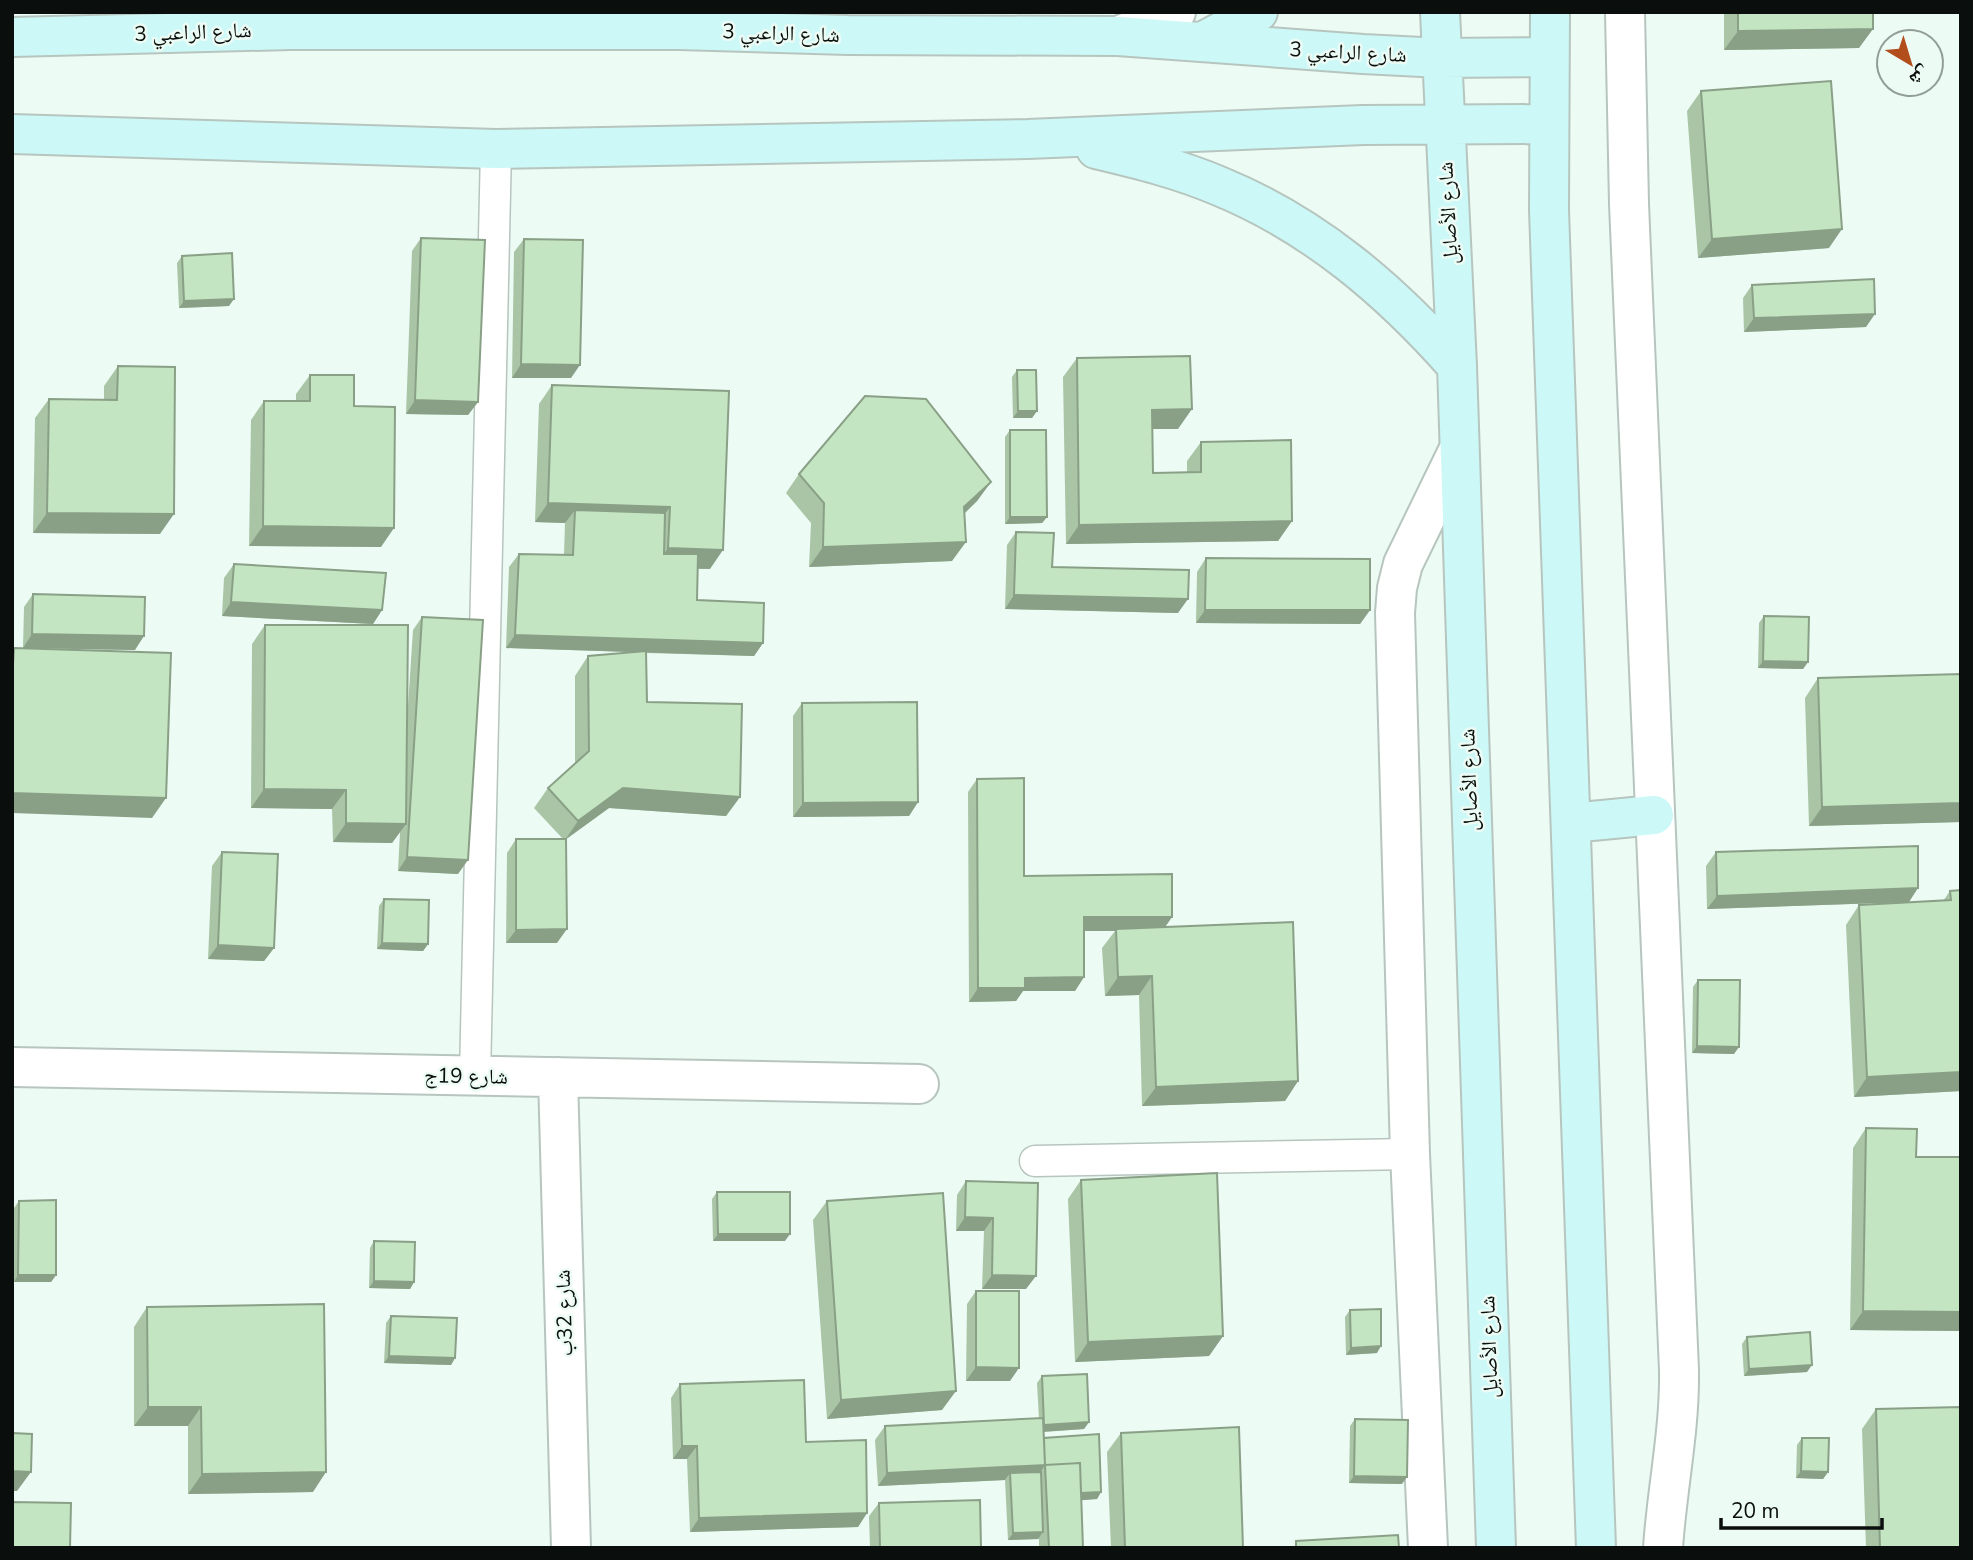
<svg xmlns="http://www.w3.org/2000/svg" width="1973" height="1560" font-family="'Nunito Sans','Noto Naskh Arabic',sans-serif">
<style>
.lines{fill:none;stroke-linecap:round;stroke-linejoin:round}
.lane-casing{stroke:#b7c5bf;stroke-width:33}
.street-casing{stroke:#b7c5bf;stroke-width:42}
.secondary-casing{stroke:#b7c5bf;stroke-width:42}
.lane{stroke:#fff;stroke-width:30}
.street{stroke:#fff;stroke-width:38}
.secondary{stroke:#ccf9f8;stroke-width:38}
.wall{fill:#a9c5a6}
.shaded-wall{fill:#89a087}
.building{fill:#c4e5c1;stroke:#89a087;stroke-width:2}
.labels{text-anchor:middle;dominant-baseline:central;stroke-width:5;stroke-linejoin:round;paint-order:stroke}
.street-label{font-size:21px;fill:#0a0f0d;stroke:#edfbf5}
</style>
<rect width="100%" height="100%" fill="#edfbf5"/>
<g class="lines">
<!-- lane casing -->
<g class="lane-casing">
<path id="lane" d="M475,1076L496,149
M1035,1161L1410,1154"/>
</g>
<!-- street casing -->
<g class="street-casing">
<path id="street" d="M1625,12L1629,204L1679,1370C1680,1430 1667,1488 1663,1548
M1118,36L1176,12
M12,1067L919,1084
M558,1077L571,1548
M1428,1548L1410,1154L1395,613L1397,588L1403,564L1458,451"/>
</g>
<!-- secondary casing -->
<g class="secondary-casing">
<path id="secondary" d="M1440,12L1457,366L1496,1548
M1550,12L1549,210L1596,1548
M12,37L290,30H679L848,35L1118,36L1363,54L1441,58L1549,57
M1202,42L1258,12
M12,134L496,149L1028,139L1363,125L1549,124
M1096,149C1138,159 1179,169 1219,186C1314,225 1390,290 1457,366
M1571,823L1654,815"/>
</g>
<!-- lane -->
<use href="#lane" class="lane"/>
<!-- street -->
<use href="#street" class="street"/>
<!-- secondary -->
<use href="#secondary" class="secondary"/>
</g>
<!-- wall -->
<path class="wall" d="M1724,12H1873L1859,48L1724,50Z
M1701,91L1829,248L1698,258L1687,111Z
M421,238L478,402L468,415L406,414L412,251Z
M524,239L571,378H512L514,252Z
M182,256L229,306L179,308L177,263Z
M1752,285L1866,327L1744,332L1743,298Z
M1077,358L1178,429H1152L1153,473L1187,472V461L1201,442L1292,521L1278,541L1066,544L1063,377Z
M118,366L160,534L33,533L35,418L49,399L104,400V386Z
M1017,370L1037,411L1032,418H1013L1012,377Z
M310,375L354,406L381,547L249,546L251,420L264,401H296V394Z
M552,385L729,391L710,569H697V600L763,643L754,656L646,653L647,702L740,797L726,816L609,808L566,839L557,943H506L507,853L516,839H563L534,808L548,788L575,763V676L588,656L632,652L506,648L509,567L519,554L564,555L565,523L535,522L539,404Z
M1010,430L1047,517L1042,523L1005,524V437Z
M799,474L991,482L977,501L965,513L952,561L809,567L811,523L786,493Z
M1016,532L1052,567L1178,613L1005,609L1007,545Z
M1206,558L1370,610L1360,624L1196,623L1197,572Z
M234,564L382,610L373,624L222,616L224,578Z
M33,594L135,650L23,648L24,607Z
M1764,616L1808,662L1803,669L1758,668L1759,623Z
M422,617L458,874L398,871L400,832L392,843L333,842L332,809L251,808L252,644L265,625L407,721L413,630Z
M1961,674V822L1809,826L1805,698L1818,678Z
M802,703L918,802L909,816L793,817V716Z
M977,779L1024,876L1172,917L1165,927L1298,1081L1285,1101L1142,1106L1139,995L1105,996L1102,948L1115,931H1084V977L1075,991H1023L1016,1001L969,1002L968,792Z
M222,852L274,948L264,961L208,959L212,866Z
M1716,852L1909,902L1707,909L1706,866Z
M1950,891L1961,1091L1854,1097L1846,925L1859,905L1943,901Z
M384,899L428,944L423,951L377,949L379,906Z
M1698,980L1734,1054L1692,1053L1693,987Z
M1866,1128L1916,1157H1961V1331L1850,1330L1853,1148Z
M1081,1180L1223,1336L1209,1356L1075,1362L1068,1199Z
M966,1181L1038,1183L1026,1289H982L984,1231H956L957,1195Z
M717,1192L785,1241H713L712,1199Z
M19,1201L56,1275L51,1282H14V1208Z
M827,1201L942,1410L827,1419L813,1220Z
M374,1241L414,1282L410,1289L369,1288L370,1248Z
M976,1291L1010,1381H966L967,1304Z
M147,1307L313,1492L188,1494V1426H134V1327Z
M1350,1310L1377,1353L1346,1355L1345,1317Z
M391,1316L455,1358L451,1365L384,1363L386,1323Z
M1747,1337L1807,1372L1744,1376L1742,1344Z
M1042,1376L1089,1422L1084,1429L1044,1432V1438L1101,1492L1097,1499L1081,1500L1083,1548H1039V1539L1008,1540L1005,1480L878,1486L875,1440L885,1426L1039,1419L1037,1383Z
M680,1384L806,1442L867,1513L858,1527L690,1532L687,1459H673L671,1398Z
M1876,1409L1961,1548H1866L1862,1429Z
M1355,1419L1402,1484L1349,1483L1350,1426Z
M1121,1433L1243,1548H1111L1107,1452Z
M1802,1438L1828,1472L1823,1479L1796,1478L1797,1445Z
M879,1503L981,1548H870L869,1516Z"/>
<!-- shaded-wall -->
<path class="shaded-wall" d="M1873,29L1859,48L1724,50L1738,31Z
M1842,229L1829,248L1698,258L1712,239Z
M234,299L229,306L179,308L184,301Z
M1875,314L1866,327L1744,332L1754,318Z
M521,364L580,365L571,378H512Z
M415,400L478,402L468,415L406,414Z
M1192,409L1178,429H1138L1152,410Z
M1018,411H1037L1032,418H1013Z
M991,482L977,501L951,526L964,507Z
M548,503L670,507L656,527L575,510L565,523L535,522Z
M47,513L174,514L160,534L33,533Z
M1010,517H1047L1042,523L1005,524Z
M1292,521L1278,541L1066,544L1079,525Z
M263,526L394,528L381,547L249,546Z
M966,542L952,561L809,567L823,547Z
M668,548L723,550L710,569L655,567Z
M1014,595L1188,599L1178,613L1005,609Z
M231,602L382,610L373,624L222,616Z
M1205,610H1370L1360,624L1196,623Z
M32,634L144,636L135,650L23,648Z
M515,635L763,643L754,656L506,648Z
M1763,661L1808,662L1803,669L1758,668Z
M623,788L740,797L726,816L609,808L565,840L578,821Z
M264,789L346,790L332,809L251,808Z
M12,793L166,798L152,818L12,813Z
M918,802L909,816L793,817L803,803Z
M1961,803V822L1809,826L1822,807Z
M346,823L406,824L392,843L333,842Z
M407,857L468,860L458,874L398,871Z
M1918,888L1909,902L1707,909L1717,896Z
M1084,917H1172L1163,930L1116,929L1115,931H1074Z
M567,929L557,943H506L516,930Z
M382,943L428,944L423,951L377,949Z
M218,945L274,948L264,961L208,959Z
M1152,976L1139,995L1105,996L1118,977Z
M1084,977L1075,991H1023L1016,1001L969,1002L978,988L1025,978Z
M1697,1046L1739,1047L1734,1054L1692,1053Z
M1961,1072V1091L1854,1097L1867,1077Z
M1298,1081L1285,1101L1142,1106L1156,1087Z
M965,1217L993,1218L984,1231H956Z
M718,1234H790L785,1241H713Z
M18,1275H56L51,1282H14Z
M992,1275L1036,1276L1026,1289H982Z
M374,1281L414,1282L410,1289L369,1288Z
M1863,1311L1961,1312V1331L1850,1330Z
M1223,1336L1209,1356L1075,1362L1088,1342Z
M1381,1346L1377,1353L1346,1355L1351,1348Z
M389,1356L455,1358L451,1365L384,1363Z
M1812,1365L1807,1372L1744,1376L1749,1369Z
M976,1367L1019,1368L1010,1381H966Z
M956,1391L942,1410L827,1419L841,1400Z
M148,1407H201L188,1426H134Z
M1089,1422L1084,1429L1039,1432L1044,1425Z
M682,1446H697L687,1459H673Z
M1045,1465L1036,1479L1010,1473L1005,1480L878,1486L887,1473Z
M12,1471L31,1472L17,1491H12Z
M1801,1471L1828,1472L1823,1479L1796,1478Z
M326,1472L313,1492L188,1494L202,1474Z
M1354,1476L1407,1477L1402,1484L1349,1483Z
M1101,1492L1097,1499L1071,1501L1076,1494Z
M867,1513L858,1527L690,1532L699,1518Z
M1043,1532L1038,1539L1008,1540L1013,1533Z"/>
<!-- building -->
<path class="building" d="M1738,12H1873V29L1738,31Z
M1831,81L1842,229L1712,239L1701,91Z
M421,238L485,240L478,402L415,400Z
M524,239L583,240L580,365L521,364Z
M232,253L234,299L184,301L182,256Z
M1874,279L1875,314L1754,318L1752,285Z
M1190,356L1192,409L1152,410L1153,473L1201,472V442L1291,440L1292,521L1079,525L1077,358Z
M118,366L175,367L174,514L47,513L49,399L117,400Z
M1017,370H1036L1037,411H1018Z
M310,375H354V406L395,407L394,528L263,526L264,401H310Z
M552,385L729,391L723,550L668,548L670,507L548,503Z
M865,396L926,399L991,482L964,507L966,542L823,547L824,503L799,474Z
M1010,430H1046L1047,517H1010Z
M575,510L665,513L664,554H698L697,600L764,603L763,643L515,635L519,554L573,555Z
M1016,532L1054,533L1052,567L1189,570L1188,599L1014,595Z
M1206,558L1370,559V610H1205Z
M234,564L386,573L382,610L231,602Z
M33,594L145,597L144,636L32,634Z
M1764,616L1809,617L1808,662L1763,661Z
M422,617L483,620L468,860L407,857Z
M265,625H408L406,824L346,823V790L264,789Z
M14,648L171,653L166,798L12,793V681Z
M646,651L647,702L742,704L740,797L623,788L578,821L548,788L589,751L588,656Z
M1961,674V803L1822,807L1818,678Z
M917,702L918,802L803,803L802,703Z
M1024,778V876L1172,874V917H1084V977L1025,978V988H978L977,779Z
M516,839H566L567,929L516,930Z
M1918,846V888L1717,896L1716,852Z
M222,852L278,854L274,948L218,945Z
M1961,890V1072L1867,1077L1859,905L1951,900L1950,891Z
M384,899L429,900L428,944L382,943Z
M1293,922L1298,1081L1156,1087L1152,976L1118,977L1116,929Z
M1698,980H1740L1739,1047L1697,1046Z
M1866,1128L1917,1129L1916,1157H1961V1312L1863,1311Z
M1217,1173L1223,1336L1088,1342L1081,1180Z
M966,1181L1038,1183L1036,1276L992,1275L993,1218L965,1217Z
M717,1192H790V1234H718Z
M943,1193L956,1391L841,1400L827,1201Z
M56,1200V1275H18L19,1201Z
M374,1241L415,1242L414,1282L374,1281Z
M976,1291H1019V1368L976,1367Z
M324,1304L326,1472L202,1474L201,1407H148L147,1307Z
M1381,1309V1346L1351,1348L1350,1310Z
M391,1316L457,1318L455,1358L389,1356Z
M1810,1332L1812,1365L1749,1369L1747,1337Z
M1087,1374L1089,1422L1044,1425L1042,1376Z
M804,1380L806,1442L866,1440L867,1513L699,1518L697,1446H682L680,1384Z
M1961,1407V1548H1880L1876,1409Z
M1043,1418L1045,1465L1080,1463L1083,1548H1049L1045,1465L887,1473L885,1426Z
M1355,1419L1408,1420L1407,1477L1354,1476Z
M1239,1427L1243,1548H1125L1121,1433Z
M12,1433L32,1434L31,1472L12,1471Z
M1099,1434L1101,1492L1081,1493L1080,1463L1045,1465L1044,1438Z
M1802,1438H1829L1828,1472L1801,1471Z
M1041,1472L1043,1532L1013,1533L1010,1473Z
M980,1500L981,1548H880L879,1503Z
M12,1502L71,1503L70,1548H12Z
M1398,1535L1399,1548H1296V1541Z"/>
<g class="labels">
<!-- street labels -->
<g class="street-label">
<text transform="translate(193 32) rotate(-2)">شارع الراعبي 3</text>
<text transform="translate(781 33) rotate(2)">شارع الراعبي 3</text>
<text transform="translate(1348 52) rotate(3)">شارع الراعبي 3</text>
<text transform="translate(1448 213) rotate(-93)">شارع الأصايل</text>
<text transform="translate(1469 780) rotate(-92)">شارع الأصايل</text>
<text transform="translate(466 1076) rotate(1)">شارع 19ج</text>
<text transform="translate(564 1313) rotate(-92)">شارع 32ب</text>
<text transform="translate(1489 1347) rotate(-92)">شارع الأصايل</text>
</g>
</g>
<!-- border -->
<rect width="1973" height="1560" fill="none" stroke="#0a0f0d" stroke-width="28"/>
<!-- north arrow -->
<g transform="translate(1910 63) rotate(142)"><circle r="33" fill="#edfbf5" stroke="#929d98" stroke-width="2"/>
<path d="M0-5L12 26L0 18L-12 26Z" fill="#b24d1c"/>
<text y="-10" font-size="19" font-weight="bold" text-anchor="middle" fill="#0a0f0d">ش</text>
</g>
<!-- scale -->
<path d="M1721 1518v10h161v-10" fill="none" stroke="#0a0f0d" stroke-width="3.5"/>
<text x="1731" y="1518" font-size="21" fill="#0a0f0d" stroke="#edfbf5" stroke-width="5" paint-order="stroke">20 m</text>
</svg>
